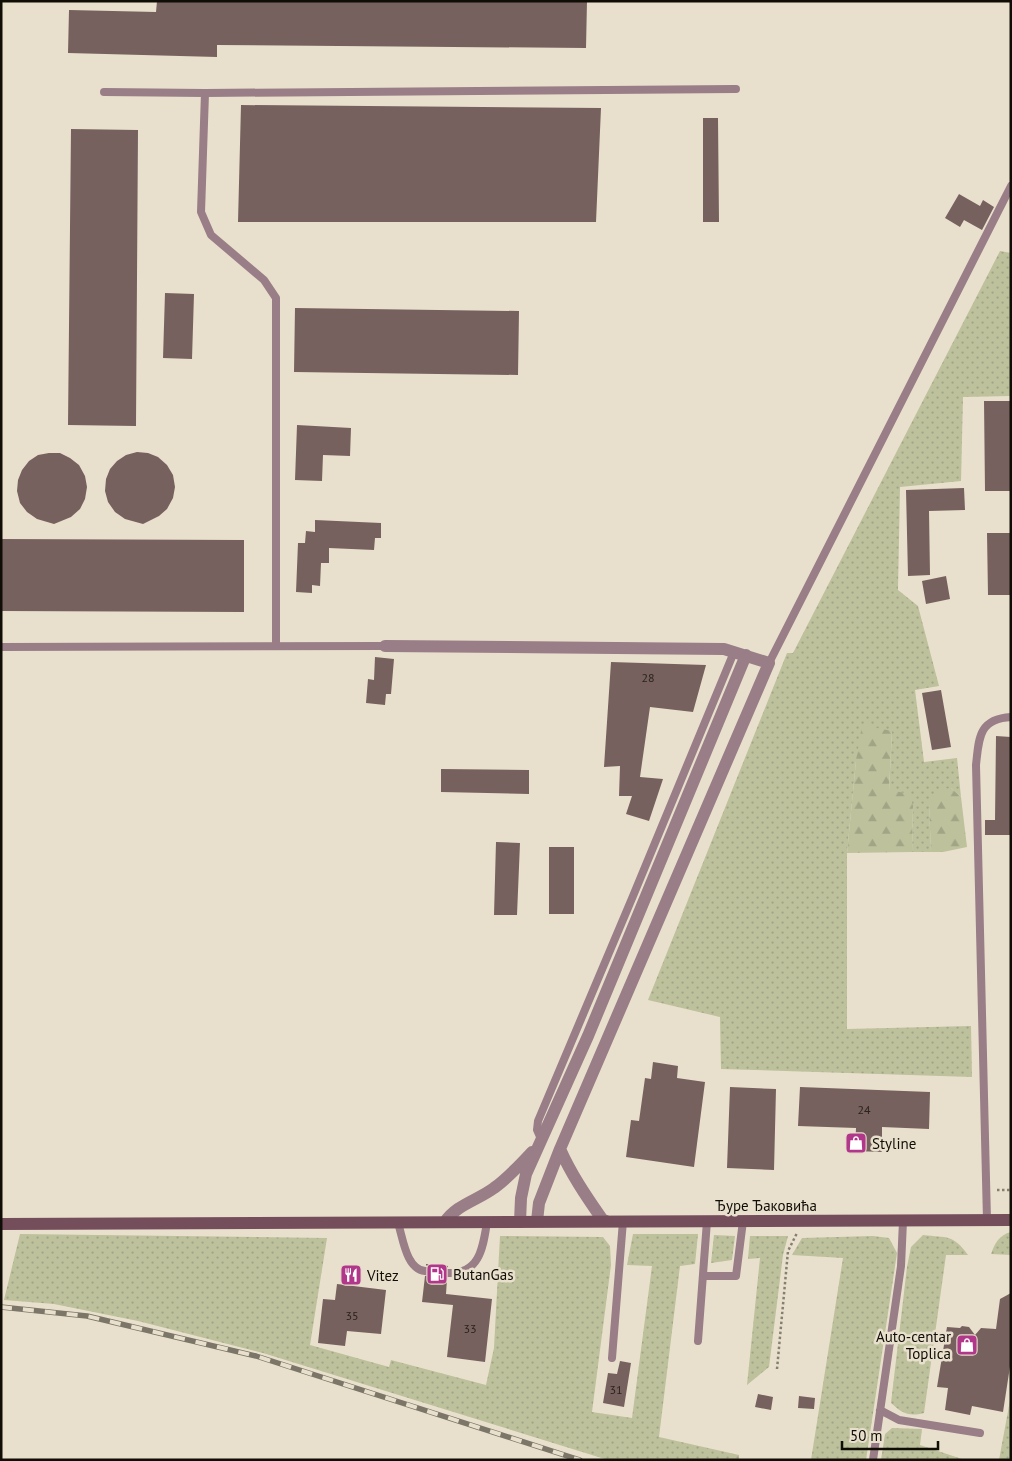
<svg xmlns="http://www.w3.org/2000/svg" width="1012" height="1461" font-family="'PT Sans',sans-serif">
<style>
.grass{fill:url(#grass-dots)}
.forest{fill:url(#forest-firs)}
.building{fill:#76615e}
.lines{fill:none;stroke-linecap:round;stroke-linejoin:round}
.path{stroke:#857f72;stroke-width:2.5;stroke-dasharray:2.5 2.5;stroke-linecap:butt}
.lane{stroke:#997d87;stroke-width:8}
.street{stroke:#997d87;stroke-width:12}
.secondary{stroke:#754e5c;stroke-width:12}
.rail-casing{stroke:#7c7669;stroke-width:5.5}
.rail{stroke:#e8e0cc;stroke-width:4;stroke-dasharray:11;stroke-linecap:butt}
.labels{text-anchor:middle;dominant-baseline:central;stroke-width:5;stroke-linejoin:round;paint-order:stroke}
.number-label{font-size:12px;fill:#2a221d}
.poi-label{font-size:15px;fill:#100d07;stroke:#e8e0cc;text-anchor:start}
.street-label{font-size:15px;fill:#100d07;stroke:#e8e0cc}
</style>
<defs>
<pattern id="grass-dots" width="8" height="8" patternUnits="userSpaceOnUse" patternTransform="scale(1.25)"><rect width="8" height="8" fill="#bdc19c"/><path d="M2 2h.1M6 6h.1" fill="none" stroke="#a1a585" stroke-width="1.8" stroke-linecap="round"/></pattern>
<pattern id="forest-firs" width="22" height="20" patternUnits="userSpaceOnUse" patternTransform="scale(1.25)"><rect width="22" height="20" fill="#bdc19c"/><path d="M5 1l3.5 6h-7zM16 11l3.5 6h-7z" fill="#a1a585"/></pattern>
</defs>
<rect width="100%" height="100%" fill="#e8e0cc"/>
<!-- grass -->
<path class="grass" d="M1000,251L1011,253V396L963,397L961,481L900,487L898,590L918,606L939,686L915,690L924,762L957,758L961,797L951,788L929,806L931,852H912L913,806L889,791L892,732L856,761L847,853V1029L971,1026L972,1077L721,1069L720,1017L648,1000L787,653H793Z
M1011,1232V1255L991,1254C995,1243 999,1235 1011,1232Z
M20,1234L327,1238L310,1345L389,1367L391,1360L486,1385L494,1348L500,1236L603,1237L610,1246L611,1265L592,1412L632,1418L652,1266L627,1265L633,1234H698L695,1264L680,1266L659,1437L739,1455V1460H608L263,1353L138,1321L54,1304L4,1300Z
M714,1235L735,1236L732,1260L711,1263Z
M923,1235C947,1238 953,1234 968,1255H946L924,1413C908,1417 902,1413 891,1403L907,1267L911,1247Z
M750,1236H788L783,1255L769,1367L747,1385L760,1258L748,1259Z
M873,1236L889,1238L897,1253L866,1460H811L843,1258L792,1255L802,1238Z
M1011,1395V1460H999Z
M892,1428L922,1429L920,1445L965,1460H881L885,1434Z"/>
<!-- forest -->
<path class="forest" d="M862,725L892,731L889,790L910,794L913,806L912,852L847,853L856,761Z
M951,788L961,797L967,847L943,852H931L929,806L938,790Z"/>
<!-- building -->
<path class="building" d="M157,1H587L586,48L217,45V57L68,53L69,10L156,12Z
M241,105L601,108L596,222H238Z
M703,118H718L719,222H703Z
M71,129L138,130L136,426L68,425Z
M959,194L980,206L983,200L994,207L982,230L964,220L960,227L945,218Z
M165,293L194,294L192,359L163,358Z
M295,308L519,311L518,375L294,372Z
M984,401H1011V491H985Z
M297,425L351,428L350,456L323,455L322,481L295,480Z
M137,452L148,453L158,457L167,465L173,475L175,487L173,498L167,509L159,516L143,524L125,519L115,512L108,502L105,491L106,479L110,469L117,461L126,455Z
M49,453H60L70,458L79,465L85,476L87,487L85,499L80,509L71,517L54,524L37,519L27,512L20,503L17,491L18,480L22,470L29,461L38,455Z
M964,488L965,510L929,511L930,575L908,576L906,490Z
M315,520L381,523V538H375L374,550L329,548V563H321L320,586L312,585V593L296,592L298,543H305L306,531L315,532Z
M987,533H1011V595H988Z
M1,539L244,540V612L1,611Z
M946,576L950,599L926,604L922,581Z
M375,657L394,659L391,694H386L385,705L366,703L368,679L374,680Z
M611,662L706,665L693,712L650,707L640,777L663,779L649,821L626,814L632,796H619L620,766L604,767Z
M941,690L951,747L932,750L922,693Z
M996,736L1011,737V835H985V820H995Z
M441,769L529,770V794L441,792Z
M496,842L520,843L517,915H494Z
M549,847H574V914H549Z
M653,1062L678,1066L677,1078L705,1082L694,1167L626,1157L631,1120L639,1121L645,1078L651,1079Z
M730,1087L776,1089L774,1170L727,1168Z
M800,1087L930,1092L929,1129L882,1127V1152L855,1151L856,1128L798,1126Z
M426,1264L448,1266V1267L444,1269L441,1273L443,1276L447,1279L446,1294L492,1299L485,1362L447,1357L453,1305L422,1302L425,1276L428,1275L430,1272V1269L426,1265Z
M337,1284L386,1290L381,1334L347,1331L345,1346L318,1343L323,1299L335,1300Z
M1011,1293V1360L1003,1412L972,1406L970,1415L945,1410L948,1388L937,1387L947,1327L960,1328L962,1326L969,1327L975,1335L981,1328L996,1329L1000,1299Z
M620,1361L631,1363L624,1407L603,1403L608,1373L617,1374Z
M758,1394L773,1397L771,1410L755,1407Z
M799,1396L815,1398L814,1409L798,1408Z"/>
<g class="lines">
<!-- path -->
<path class="path" d="M997,1190H1011
M777,1369L788,1251L797,1233"/>
<!-- lane -->
<path class="lane" d="M104,92L205,93L736,89
M205,93L201,212L211,235L264,280L276,298V646
M1,647L385,646
M769,663L1011,186
M541,1139L537,1130L538,1121L633,896L734,652
M987,1220L976,765C979,739 978,719 1011,717
M398,1223C403,1238 406,1269 425,1271
M447,1273C480,1275 483,1247 487,1222
M703,1276H736L743,1221
M698,1341L707,1221
M612,1358L623,1221
M880,1410L899,1420L980,1433
M873,1460L901,1266L903,1221"/>
<!-- street -->
<path class="street" d="M385,646L724,649L769,663L560,1149L539,1203L537,1221
M560,1149C571,1174 586,1196 602,1219L606,1221
M445,1222C456,1205 478,1200 494,1188C508,1178 520,1165 532,1152
M520,1222L521,1198L526,1174L588,1036L746,655"/>
<!-- secondary -->
<path class="secondary" d="M1,1224L1011,1220"/>
<!-- rail casing -->
<g class="rail-casing">
<path id="rail" d="M1,1307L87,1316L256,1356L580,1460"/>
</g>
<!-- rail -->
<use href="#rail" class="rail"/>
</g>
<!-- icons -->
<defs>
<g id="shop-square" transform="scale(1.125)"><rect x="-9" y="-9" width="18" height="18" rx="4" fill="#b0378a" stroke="#e8e0cc"/><path d="M-5-2.5h2.3a2.7 3.5 0 0 1 5.4 0H5L5.5 6h-11ZM-1.5-2.5h3a1.5 2.3 0 0 0-3 0Z" fill="#fff"/></g>
<g id="fuel-square" transform="scale(1.125)"><rect x="-9" y="-9" width="18" height="18" rx="4" fill="#b0378a" stroke="#e8e0cc"/><path d="M-5.5-6h7V0h2V4h1.3V-2.5L3-4.5l.8-.8L6-3V5H2.5V1h-1V6h-7ZM-4.2-4.7v3.2H.2V-4.7Z" fill="#fff"/></g>
<g id="restaurant-square" transform="scale(1.125)"><rect x="-9" y="-9" width="18" height="18" rx="4" fill="#b0378a" stroke="#e8e0cc"/><path d="M-5-6h1v4h1v-4h1v4h1v-4h1v5L-1.5 .5V6h-2V.5L-5-1ZM5-6V6H3V1.5H1.5Q1.5-4 5-6Z" fill="#fff"/></g>
</defs>
<g fill-rule="evenodd">
<use href="#shop-square" x="856" y="1143"/>
<use href="#fuel-square" x="437" y="1274"/>
<use href="#restaurant-square" x="351" y="1275"/>
<use href="#shop-square" x="967" y="1345"/>
</g>
<g class="labels">
<!-- number labels -->
<g class="number-label">
<text x="648" y="677">28</text>
<text x="864" y="1109">24</text>
<text x="352" y="1315">35</text>
<text x="470" y="1328">33</text>
<text x="616" y="1389">31</text>
</g>
<!-- poi labels -->
<g class="poi-label">
<text x="872" y="1143">Styline</text>
<text x="453" y="1274">ButanGas</text>
<text x="367" y="1275">Vitez</text>
<text x="951" y="1336" text-anchor="end">Auto-centar<tspan x="951" dy="17">Toplica</tspan></text>
</g>
<!-- street labels -->
<g class="street-label">
<text x="766" y="1205">Ђуре Ђаковића</text>
</g>
</g>
<!-- border -->
<rect width="1012" height="1461" fill="none" stroke="#100d07" stroke-width="5"/>
<!-- scale -->
<path d="M842 1441v8h96v-8" fill="none" stroke="#100d07" stroke-width="2.5"/>
<text x="850" y="1441" font-size="15" fill="#100d07" stroke="#e8e0cc" stroke-width="4" paint-order="stroke">50 m</text>
</svg>
